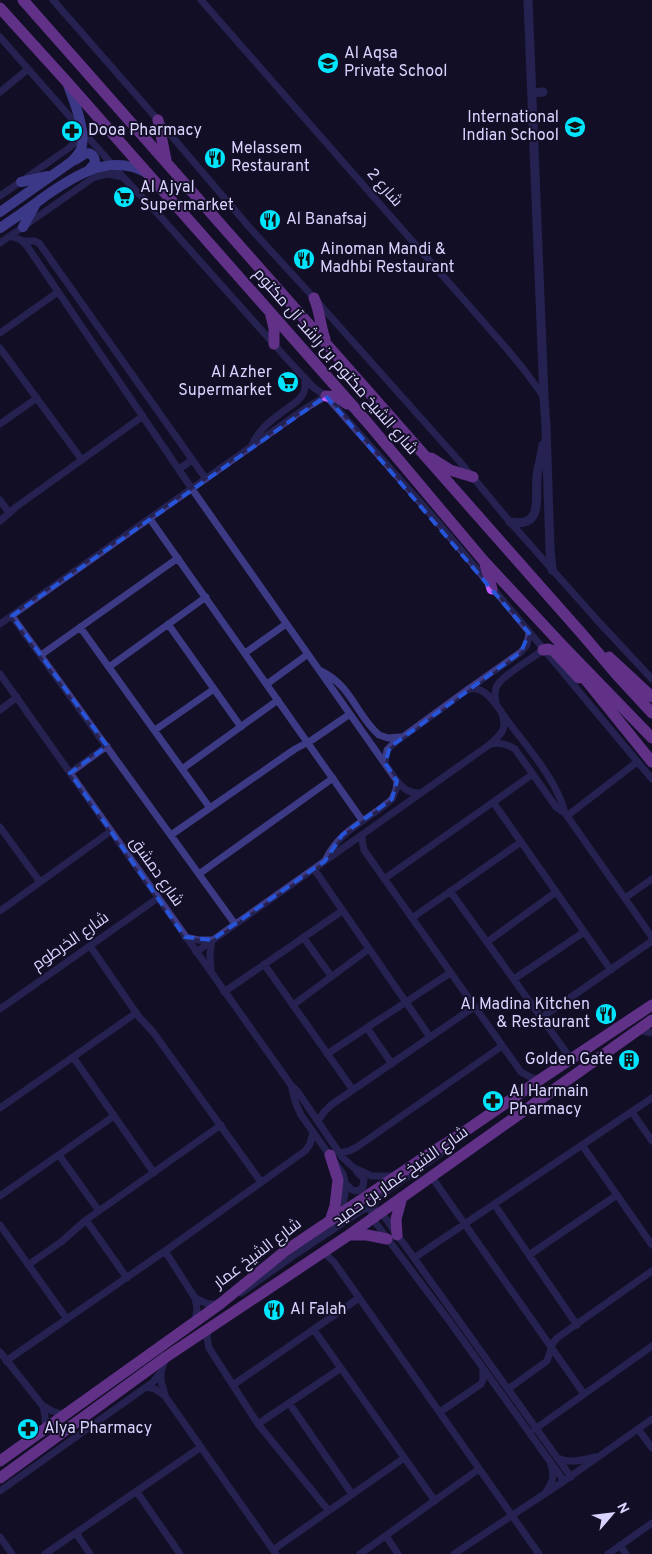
<svg xmlns="http://www.w3.org/2000/svg" width="652" height="1554" font-family="Overpass,Cairo,sans-serif">
<style>
.lines{fill:none;stroke-linecap:round;stroke-linejoin:round}
.minor{stroke:#3d3a85;stroke-width:7}
.tertiary{stroke:#3d3a85;stroke-width:9}
.secondary{stroke:#6f6bff;stroke-width:10}
.primary{stroke:#c25bff;stroke-width:11}
.marked{fill:none;stroke:#2655da;stroke-width:4;stroke-dasharray:10 6;stroke-linejoin:round}
.labels{text-anchor:middle;dominant-baseline:central;stroke-width:4;stroke-linejoin:round;paint-order:stroke}
.poi-label{font-size:16px;fill:#d9d4ff;stroke:#130f26;text-anchor:start}
.street-label{font-size:16px;fill:#d9d4ff;stroke:#130f26}
</style>
<rect width="100%" height="100%" fill="#130f26"/>
<g class="lines">
<!-- minor -->
<path class="minor" d="M53,0L158,120L250,228L314,298L461,463L510,522L597,620L652,679
M201,0L507,349L525,371L544,397
M0,37L123,177L159,215L288,360L314,388L326,396L435,519L652,779
M0,92L28,69
M0,196L69,148L75,142L81,130
M10,236L21,240L27,246L192,489L397,781C404,789 410,794 421,793
M26,241H34L39,243L206,479
M0,243L93,178L107,174L123,177
M0,333L58,292
M0,348L82,460
M0,424L37,398
M251,447C259,428 273,419 289,407C294,404 300,399 303,394C306,389 305,383 305,378
M179,469L192,460
M0,500L9,513
M150,519L362,820
M0,521L16,507L143,416
M12,616L235,924
M0,624L303,410L326,396
M168,624L241,727
M80,627L210,808
M245,653L286,624
M41,655L178,558
M109,667L206,597
M321,671C352,686 356,715 379,735L388,738L400,737
M0,674L291,1085L298,1092L342,1157L354,1168L372,1176H393
M267,684L308,654
M467,690C473,688 480,689 485,693C494,699 501,712 507,720C527,747 557,780 565,813L652,937
M496,704C495,697 494,690 498,684C505,674 533,658 543,650
M0,710L17,697
M155,730L214,689
M491,744C500,742 507,744 515,749L556,807L565,813
M385,762L387,750L393,744L467,690L521,652L527,645L529,633
M182,769L278,700
M70,773L107,746
M493,802L611,970
M567,816L637,762
M0,827L40,882
M363,834L362,840L364,850L521,1072L532,1078L540,1079
M171,835L295,749L312,740L350,714
M326,859C340,829 369,820 392,799L396,790L397,781
M314,869L430,1037
M199,874L333,778
M384,879L533,774
M450,891L571,1059
M625,898L652,879
M0,911L111,831
M412,918L521,842
M185,937L198,940H212L210,953L211,970
M303,937L331,976
M487,942L556,892
M90,946L139,1017L153,1032L261,1182
M196,952L489,745C500,736 508,729 502,714
M264,964L353,1090
M514,979L584,932
M224,992L342,911
M293,1005L369,949
M0,1009L158,898
M541,1018L652,941
M367,1028L392,1064
M638,1030L652,1033
M327,1054L450,973
M73,1057L154,1173
M291,1085L296,1104L301,1115L343,1174C348,1188 344,1199 341,1213
M0,1108L136,1013
M632,1112L652,1141
M318,1121L324,1112L331,1105L474,1007
M582,1145L652,1245
M447,1149L380,1196C375,1202 370,1210 372,1218L450,1322L564,1481
M340,1153L349,1151L357,1147L502,1046
M59,1155L99,1211
M431,1176L584,1394
M346,1184C351,1190 356,1194 363,1187L364,1179L357,1172
M0,1196L114,1116
M494,1204L577,1325
M86,1220L127,1278
M0,1225L67,1319
M165,1251L195,1298L197,1308L195,1322
M323,1252L334,1262L539,1554
M529,1255L617,1195
M414,1258L652,1098
M28,1265L61,1242L86,1220L221,1125
M241,1293L296,1254L362,1210L368,1208L381,1212L571,1477
M195,1298L208,1304H218
M208,1329L207,1338L209,1348L258,1424L328,1510
M314,1330L435,1501
M0,1352L42,1405L52,1411L65,1415
M6,1361L165,1251L305,1151L310,1144L313,1132
M161,1372V1381L165,1395
M233,1385L359,1298
M146,1387L155,1389L165,1396L276,1554
M508,1389L547,1361L553,1343L557,1338L652,1271
M289,1403L352,1494
M43,1406L45,1416L46,1430
M440,1412L481,1384L483,1379V1368
M258,1424L341,1368
M535,1429L652,1346
M638,1429L652,1448
M557,1458C570,1464 582,1460 595,1457
M0,1491L153,1382L161,1372L166,1357
M137,1492L180,1554
M546,1492C552,1483 555,1476 551,1465
M76,1533L90,1554
M386,1536L398,1554
M0,1537L12,1554
M620,1545L626,1554
M273,1550L404,1458
M45,1554L201,1447
M360,1554L479,1469
M454,1554L564,1481L652,1419
M608,1554L652,1523"/>
<!-- tertiary -->
<path class="tertiary" d="M528,0L544,397L546,427L550,549L552,570
M532,93L543,92
M510,522C544,528 535,498 537,476C538,466 542,456 543,445"/>
<!-- secondary -->
<path class="secondary" d="M75,160L86,153C92,153 95,157 95,163L89,170
M21,182L48,176
M0,212L71,162C75,158 79,154 81,149C87,132 74,101 68,85
M23,227L35,205
M0,228C15,218 30,208 44,197C74,176 110,152 147,173"/>
<!-- primary -->
<path class="primary" d="M23,0L583,635L616,674L652,713
M0,8L67,82L367,422L483,560L563,646L652,738
M158,120L166,160
M314,298C320,311 320,325 325,339
M271,316L274,328V344
M326,396L337,397L347,404
M431,458L450,470L473,477
M485,564L492,589
M543,650L548,649L554,651L579,678
M609,657L652,697
M577,669L652,762
M330,1155L338,1180L335,1206L330,1221
M349,1235H367L387,1239
M397,1235L396,1219L402,1197
M0,1461L220,1304L285,1251L429,1154L458,1136L541,1079L652,1005
M0,1478L166,1357L349,1235L652,1020"/>
</g>
<!-- marked area -->
<path d="M0 0H652V1554H0ZM326,396L529,633L521,652L390,747L385,763L397,781L392,799L342,835L325,861L212,940L185,937L70,773L107,746L12,616Z" fill="#130f26" fill-opacity=".55" fill-rule="evenodd"/>
<path class="marked" d="M326,396L529,633L521,652L390,747L385,763L397,781L392,799L342,835L325,861L212,940L185,937L70,773L107,746L12,616Z"/>
<!-- icons -->
<defs>
<g id="school-disc" transform="scale(1.125)"><circle r="9.5" fill="#00e5ff" stroke="#130f26"/><path d="M0-5L7-2L0 1L-7-2ZM-4 1L0 2.5L4 1V4Q0 6-4 4Z" fill="#111"/></g>
<g id="pharmacy-disc" transform="scale(1.125)"><circle r="9.5" fill="#00e5ff" stroke="#130f26"/><path d="M-2-6h4v4h4v4h-4v4h-4v-4h-4v-4h4Z" fill="#111"/></g>
<g id="restaurant-disc" transform="scale(1.125)"><circle r="9.5" fill="#00e5ff" stroke="#130f26"/><path d="M-5-6h1v4h1v-4h1v4h1v-4h1v5L-1.5 .5V6h-2V.5L-5-1ZM5-6V6H3V1.5H1.5Q1.5-4 5-6Z" fill="#111"/></g>
<g id="supermarket-disc" transform="scale(1.125)"><circle r="9.5" fill="#00e5ff" stroke="#130f26"/><path d="M-6-5.5h2.5l.6 2H6L4.5 2H-2.5L-4.4-4H-6ZM-1.5 3.2a1.3 1.3 0 1 0 .1 0ZM3 3.2a1.3 1.3 0 1 0 .1 0Z" fill="#111"/></g>
<g id="building-disc" transform="scale(1.125)"><circle r="9.5" fill="#00e5ff" stroke="#130f26"/><path d="M-4-6H4V6H1V3H-1V6H-4ZM-2.5-4.3h1.7v1.8h-1.7ZM.8-4.3h1.7v1.8H.8ZM-2.5-1h1.7V.8h-1.7ZM.8-1h1.7V.8H.8Z" fill="#111"/></g>
</defs>
<g fill-rule="evenodd">
<use href="#school-disc" x="328" y="63"/>
<use href="#school-disc" x="575" y="127"/>
<use href="#pharmacy-disc" x="72" y="131"/>
<use href="#restaurant-disc" x="215" y="158"/>
<use href="#supermarket-disc" x="124" y="197"/>
<use href="#restaurant-disc" x="270" y="220"/>
<use href="#restaurant-disc" x="304" y="259"/>
<use href="#supermarket-disc" x="288" y="382"/>
<use href="#restaurant-disc" x="606" y="1014"/>
<use href="#building-disc" x="629" y="1060"/>
<use href="#pharmacy-disc" x="493" y="1101"/>
<use href="#restaurant-disc" x="274" y="1310"/>
<use href="#pharmacy-disc" x="28" y="1429"/>
</g>
<g class="labels">
<!-- poi labels -->
<g class="poi-label">
<text x="344" y="54">Al Aqsa<tspan x="344" dy="18">Private School</tspan></text>
<text x="559" y="118" text-anchor="end">International<tspan x="559" dy="18">Indian School</tspan></text>
<text x="88" y="131">Dooa Pharmacy</text>
<text x="231" y="149">Melassem<tspan x="231" dy="18">Restaurant</tspan></text>
<text x="140" y="188">Al Ajyal<tspan x="140" dy="18">Supermarket</tspan></text>
<text x="286" y="220">Al Banafsaj</text>
<text x="320" y="250">Ainoman Mandi &amp;<tspan x="320" dy="18">Madhbi Restaurant</tspan></text>
<text x="272" y="373" text-anchor="end">Al Azher<tspan x="272" dy="18">Supermarket</tspan></text>
<text x="590" y="1005" text-anchor="end">Al Madina Kitchen<tspan x="590" dy="18">&amp; Restaurant</tspan></text>
<text x="613" y="1060" text-anchor="end">Golden Gate</text>
<text x="509" y="1092">Al Harmain<tspan x="509" dy="18">Pharmacy</tspan></text>
<text x="290" y="1310">Al Falah</text>
<text x="44" y="1429">Alya Pharmacy</text>
</g>
<!-- street labels -->
<g class="street-label">
<text transform="translate(384 188) rotate(49)">شارع 2</text>
<text transform="translate(335 362) rotate(49)">شارع الشيخ مكتوم بن راشد آل مكتوم</text>
<text transform="translate(156 872) rotate(55)">شارع دمشق</text>
<text transform="translate(71 942) rotate(-35)">شارع الخرطوم</text>
<text transform="translate(401 1177) rotate(-35)">شارع الشيخ عمار بن حميد</text>
<text transform="translate(258 1254) rotate(-37)">شارع الشيخ عمار</text>
</g>
</g>
<!-- north arrow -->
<g transform="translate(612 1514) rotate(62)" stroke="#130f26" stroke-width="4" paint-order="stroke">
<path d="M0-4L9 19L0 12L-9 19Z" fill="#d9d4ff"/>
<text y="-8" font-size="14" font-weight="bold" text-anchor="middle" fill="#d9d4ff">N</text>
</g>
</svg>
